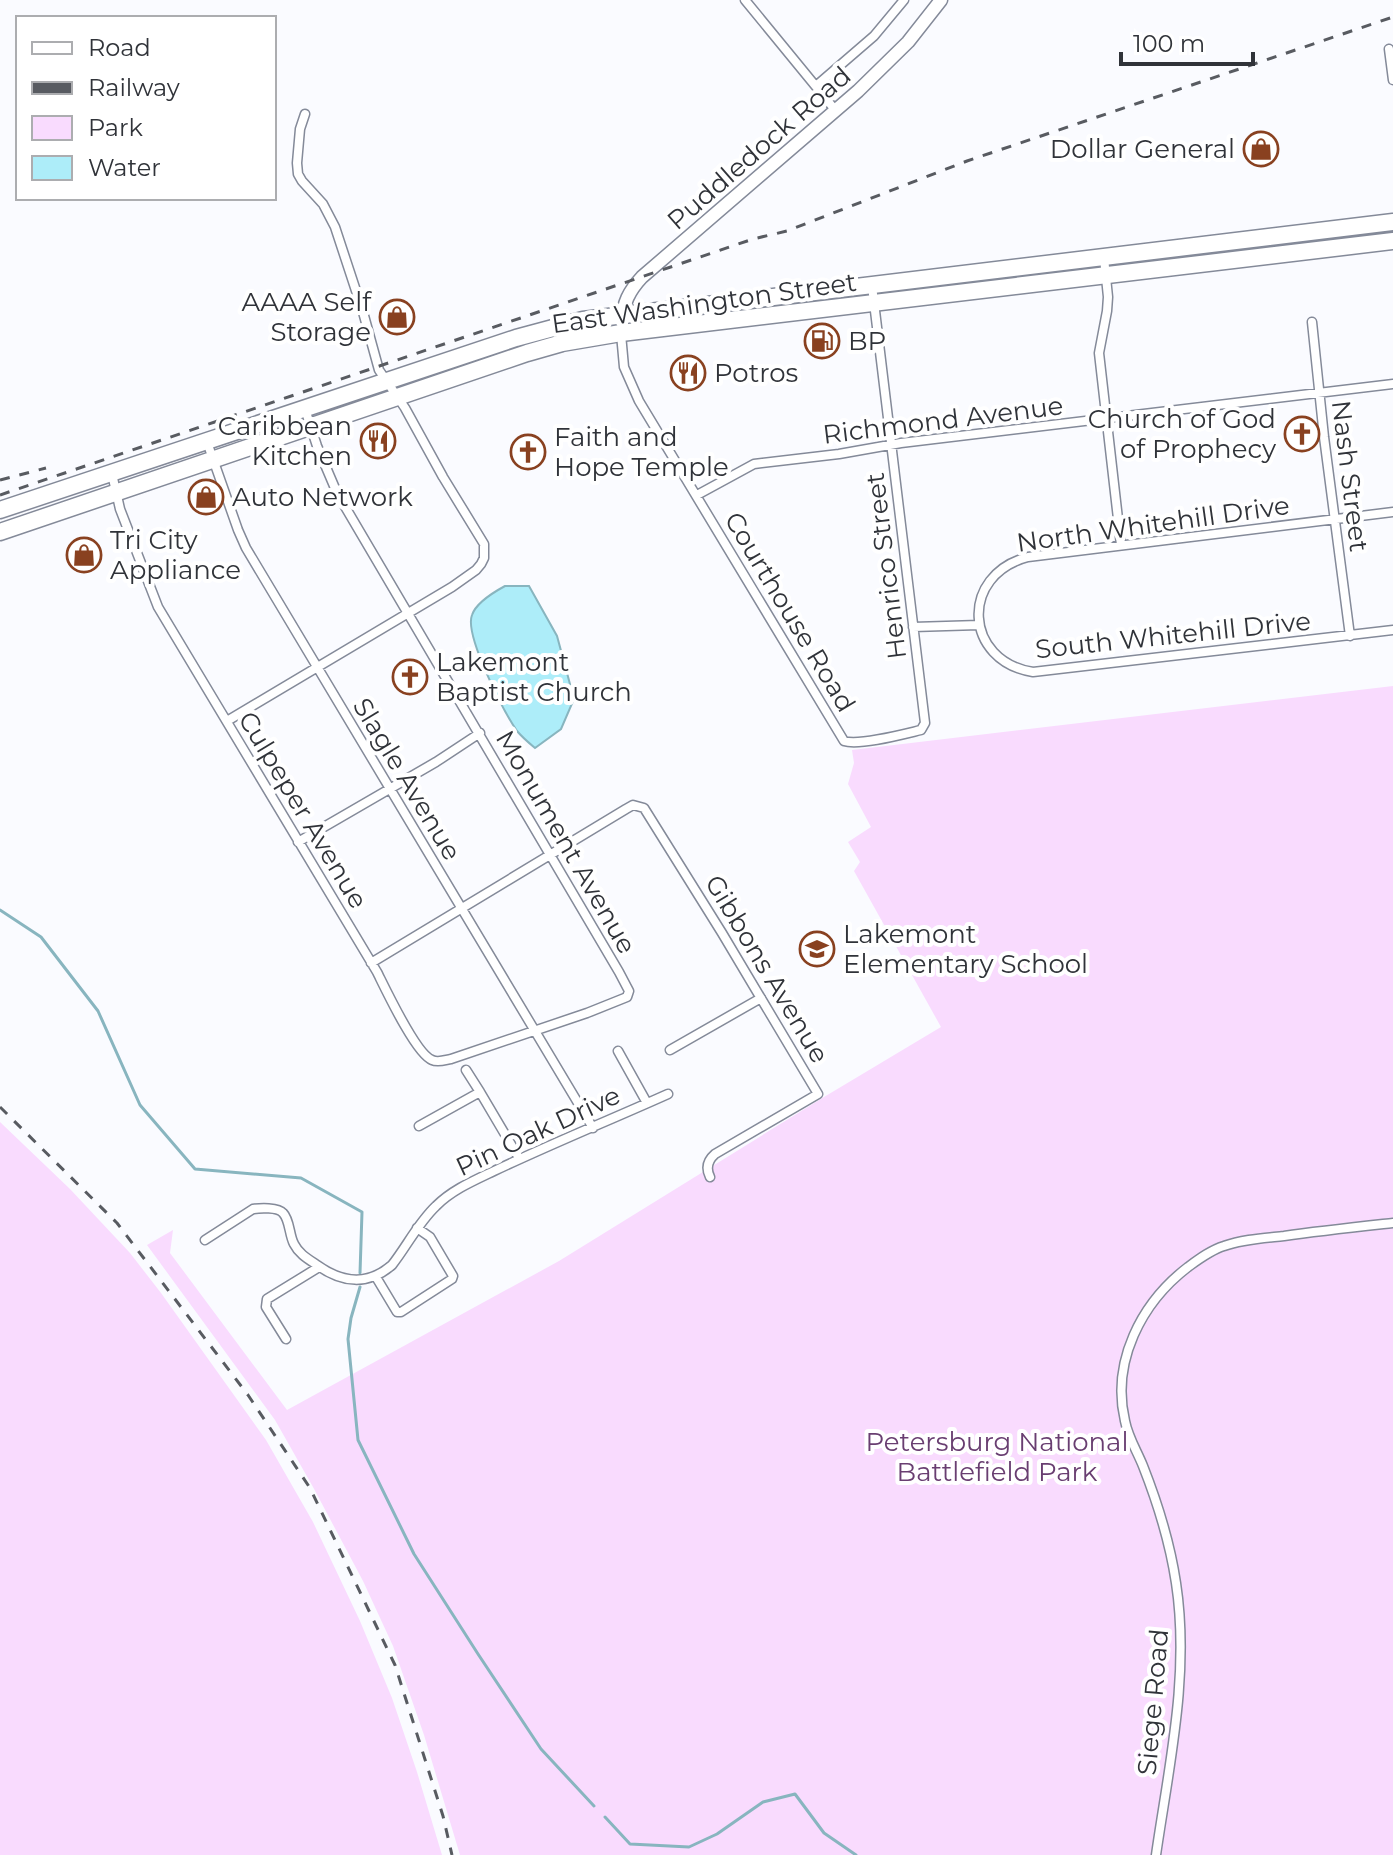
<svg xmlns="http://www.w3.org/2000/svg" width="1393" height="1855" font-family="Montserrat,sans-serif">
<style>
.green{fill:#f9dbfe}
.water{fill:#adedf9;stroke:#88b5bf;stroke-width:2}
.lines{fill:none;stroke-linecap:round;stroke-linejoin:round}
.stream{stroke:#88b5bf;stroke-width:3}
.street-casing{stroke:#848a99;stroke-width:11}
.secondary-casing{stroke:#848a99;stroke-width:15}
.highway-casing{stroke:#848a99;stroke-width:19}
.street{stroke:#fff;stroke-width:8}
.secondary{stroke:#fff;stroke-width:12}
.highway{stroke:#fff;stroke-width:16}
.rail{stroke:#585b61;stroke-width:3;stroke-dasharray:10 10;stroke-linecap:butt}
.labels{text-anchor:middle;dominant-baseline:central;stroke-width:8;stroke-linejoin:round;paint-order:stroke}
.street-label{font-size:26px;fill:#303339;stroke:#fff}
.poi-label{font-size:26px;fill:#303339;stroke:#fff;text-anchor:start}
.park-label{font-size:26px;fill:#693e71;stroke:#fff}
</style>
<rect width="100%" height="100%" fill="#fafbff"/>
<!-- green -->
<path class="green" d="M1393,686V1855H460L424,1735L393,1646L363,1581L313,1487L275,1420L147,1245L173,1230L170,1253L287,1410L559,1261L824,1097L941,1027L854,871L860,862L848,842L871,827L848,784L854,763L852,750Z
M0,1122L70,1189L130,1253L161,1293L266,1440L313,1522L360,1621L392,1698L417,1772L442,1855H0Z"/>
<!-- water -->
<path class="water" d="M505,586H529L557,636L574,699L561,729L535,748C529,743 522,737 517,731C504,712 464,635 472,615C476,603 494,592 505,586Z"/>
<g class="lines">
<!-- stream -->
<path class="stream" d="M0,910L41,937L98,1011L140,1105L195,1169L301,1178L362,1212L360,1273
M360,1287L351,1318L348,1339L358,1440L414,1554L478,1654L541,1749L594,1806
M605,1817L630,1844L689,1847L717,1834L763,1802L795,1794L824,1833L856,1855"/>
<!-- street casing -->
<g class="street-casing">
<path id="street" d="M745,0L836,111
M1389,49L1393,80
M816,86L874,36L904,0
M1104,258L1108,297L1107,311L1099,353L1121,545
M1312,322L1324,437L1350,636
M621,334L624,367L639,401L844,741C859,746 904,734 921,730L925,723L872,286
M207,442L238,530L246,548L593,1128
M112,474L120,509L158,607L377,972C386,990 416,1054 432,1060C438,1063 445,1060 451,1059L587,1013L627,997L629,991L619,972L337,493L317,446L305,409
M697,495L754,464L839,454L901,443L1393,384
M1393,512L1028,557C959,575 964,661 1033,672L1393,630
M913,627L979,625
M227,721L452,587L476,570L481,564L484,558V544L443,477L405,408L379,370L363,312L335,227L323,204L302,181L298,174L297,163L300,129L305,114
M298,842L436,762L480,733
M371,963L626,809L633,805L644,808L722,933L818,1094L715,1154C707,1161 706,1169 710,1177
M670,1050L761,998
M618,1051L647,1103
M466,1070L480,1092
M419,1126L480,1092L519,1158
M205,1240L253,1209C260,1208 278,1207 283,1213C290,1220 289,1235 294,1244C299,1254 308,1259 317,1265C342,1283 368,1286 392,1265C407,1246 418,1223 436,1206C452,1190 473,1181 494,1171C551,1144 610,1120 668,1094
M376,1277L397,1312H401L452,1279L453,1276L430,1237L417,1228
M286,1339L266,1307L267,1299L319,1267
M1156,1855C1169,1765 1190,1674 1176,1583C1170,1543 1158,1504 1143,1466C1137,1451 1128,1437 1125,1421C1111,1362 1141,1303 1188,1267C1199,1259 1211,1250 1224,1246C1243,1239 1265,1238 1284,1236C1320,1231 1357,1227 1393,1223"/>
</g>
<!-- secondary casing -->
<g class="secondary-casing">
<path id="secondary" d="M622,322C623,303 629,291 642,277L858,91L908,42L941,0"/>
</g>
<!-- highway casing -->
<g class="highway-casing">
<path id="highway" d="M0,510L516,338L583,320L1393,222
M0,532L527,353L562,343L621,333L1393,241"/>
</g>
<!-- street -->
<use href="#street" class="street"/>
<!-- secondary -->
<use href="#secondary" class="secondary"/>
<!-- highway -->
<use href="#highway" class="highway"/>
<!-- rail -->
<path class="rail" d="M0,480L46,468
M0,495L753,239L787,231L967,161L1393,17
M0,1107L117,1223L248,1395L310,1488L395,1665L443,1816L452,1855"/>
</g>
<!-- icons -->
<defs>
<g id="shop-ring" transform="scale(1.8)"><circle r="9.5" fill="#fff" stroke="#894120" stroke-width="1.5"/><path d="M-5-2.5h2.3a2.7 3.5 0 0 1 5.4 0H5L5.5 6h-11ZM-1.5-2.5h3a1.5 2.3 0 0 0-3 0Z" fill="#894120"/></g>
<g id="fuel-ring" transform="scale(1.8)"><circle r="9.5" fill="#fff" stroke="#894120" stroke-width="1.5"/><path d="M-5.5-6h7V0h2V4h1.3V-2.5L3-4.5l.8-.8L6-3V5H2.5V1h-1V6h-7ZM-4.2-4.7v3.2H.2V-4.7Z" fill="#894120"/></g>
<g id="restaurant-ring" transform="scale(1.8)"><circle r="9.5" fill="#fff" stroke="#894120" stroke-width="1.5"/><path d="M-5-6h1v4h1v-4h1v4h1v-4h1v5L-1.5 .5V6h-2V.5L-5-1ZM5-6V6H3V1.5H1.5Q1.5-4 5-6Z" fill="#894120"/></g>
<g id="church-ring" transform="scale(1.8)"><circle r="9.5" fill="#fff" stroke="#894120" stroke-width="1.5"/><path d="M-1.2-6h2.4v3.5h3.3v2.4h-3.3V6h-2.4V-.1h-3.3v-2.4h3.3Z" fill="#894120"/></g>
<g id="school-ring" transform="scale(1.8)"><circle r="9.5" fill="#fff" stroke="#894120" stroke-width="1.5"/><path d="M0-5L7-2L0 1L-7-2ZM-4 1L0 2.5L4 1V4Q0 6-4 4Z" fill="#894120"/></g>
</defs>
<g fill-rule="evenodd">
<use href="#shop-ring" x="1261" y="149"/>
<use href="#shop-ring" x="397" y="317"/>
<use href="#fuel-ring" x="822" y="341"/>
<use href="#restaurant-ring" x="688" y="373"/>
<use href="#church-ring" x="1302" y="434"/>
<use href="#restaurant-ring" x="378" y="441"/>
<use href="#church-ring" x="528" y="452"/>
<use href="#shop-ring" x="206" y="497"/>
<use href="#shop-ring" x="84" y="555"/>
<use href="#church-ring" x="410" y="677"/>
<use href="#school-ring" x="817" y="949"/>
</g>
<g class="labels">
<!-- street labels -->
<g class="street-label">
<text transform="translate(759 148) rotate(-41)">Puddledock Road</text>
<text transform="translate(704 303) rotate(-8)">East Washington Street</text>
<text transform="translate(943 420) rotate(-7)">Richmond Avenue</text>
<text transform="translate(1350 476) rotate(83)">Nash Street</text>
<text transform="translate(1153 524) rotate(-8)">North Whitehill Drive</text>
<text transform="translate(886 566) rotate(-97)">Henrico Street</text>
<text transform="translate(790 612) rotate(59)">Courthouse Road</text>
<text transform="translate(1173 635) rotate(-6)">South Whitehill Drive</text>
<text transform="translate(407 779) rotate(59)">Slagle Avenue</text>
<text transform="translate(303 810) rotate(59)">Culpeper Avenue</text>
<text transform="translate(566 842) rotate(60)">Monument Avenue</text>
<text transform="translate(767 969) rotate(59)">Gibbons Avenue</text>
<text transform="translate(538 1131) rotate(-25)">Pin Oak Drive</text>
<text transform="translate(1153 1702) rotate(-85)">Siege Road</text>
</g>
<!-- poi labels -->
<g class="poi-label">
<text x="1235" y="149" text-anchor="end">Dollar General</text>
<text x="371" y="302" text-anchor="end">AAAA Self<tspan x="371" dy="30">Storage</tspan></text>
<text x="848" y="341">BP</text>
<text x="714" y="373">Potros</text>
<text x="1276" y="419" text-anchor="end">Church of God<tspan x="1276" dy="30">of Prophecy</tspan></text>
<text x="352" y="426" text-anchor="end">Caribbean<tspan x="352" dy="30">Kitchen</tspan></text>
<text x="554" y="437">Faith and<tspan x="554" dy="30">Hope Temple</tspan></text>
<text x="232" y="497">Auto Network</text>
<text x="110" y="540">Tri City<tspan x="110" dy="30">Appliance</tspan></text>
<text x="436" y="662">Lakemont<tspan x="436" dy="30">Baptist Church</tspan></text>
<text x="843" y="934">Lakemont<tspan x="843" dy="30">Elementary School</tspan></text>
</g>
<!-- park labels -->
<g class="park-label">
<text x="997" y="1442">Petersburg National<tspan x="997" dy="30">Battlefield Park</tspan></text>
</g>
</g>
<!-- legend -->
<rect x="16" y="16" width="260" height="184" fill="#ffffff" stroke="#acadb0" stroke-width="2"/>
<rect x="32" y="42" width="40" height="12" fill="#ffffff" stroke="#acadb0" stroke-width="2"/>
<text x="88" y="56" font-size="24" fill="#303339">Road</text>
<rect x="32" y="82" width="40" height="12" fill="#585b61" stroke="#acadb0" stroke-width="2"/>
<text x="88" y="96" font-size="24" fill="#303339">Railway</text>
<rect x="32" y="116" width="40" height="24" fill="#f9dbfe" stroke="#acadb0" stroke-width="2"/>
<text x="88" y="136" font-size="24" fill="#303339">Park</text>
<rect x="32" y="156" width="40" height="24" fill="#adedf9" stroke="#acadb0" stroke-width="2"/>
<text x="88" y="176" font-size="24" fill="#303339">Water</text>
<!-- scale -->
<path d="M1121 52v12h132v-12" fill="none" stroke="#303339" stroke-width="4"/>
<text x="1133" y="52" font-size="24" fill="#303339" stroke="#ffffff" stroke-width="6" paint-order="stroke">100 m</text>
</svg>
